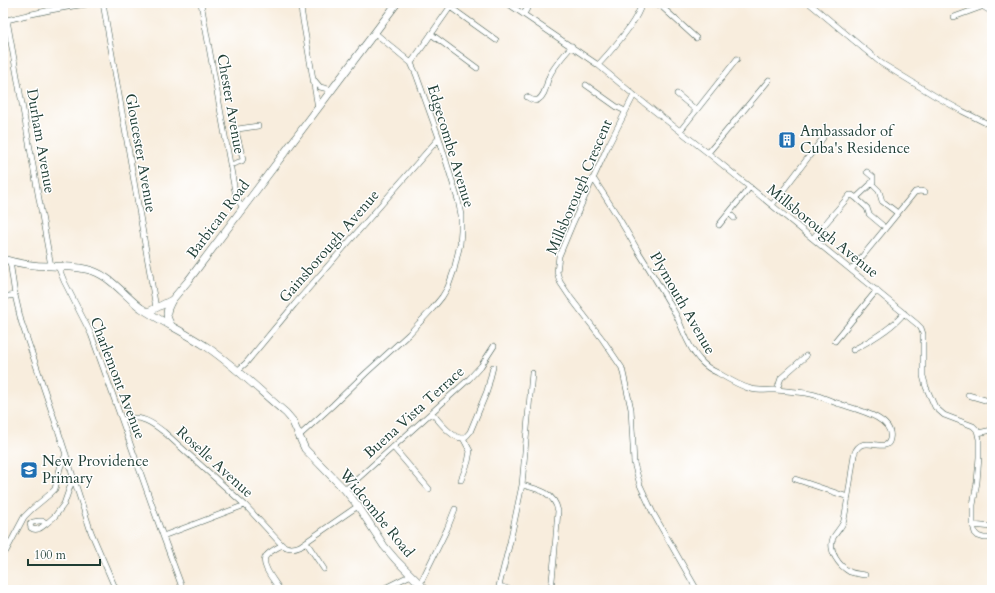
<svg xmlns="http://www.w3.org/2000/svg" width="995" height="593" font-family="Cardo,serif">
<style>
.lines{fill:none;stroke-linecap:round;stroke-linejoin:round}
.street-casing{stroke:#40574d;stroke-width:6}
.secondary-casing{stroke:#40574d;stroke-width:8}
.street{stroke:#fff;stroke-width:5}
.secondary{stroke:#fff;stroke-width:7}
.labels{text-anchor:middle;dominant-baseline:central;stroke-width:3;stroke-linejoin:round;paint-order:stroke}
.street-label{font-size:15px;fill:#1f3d34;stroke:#fff}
.poi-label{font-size:15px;fill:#1f3d34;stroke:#fff;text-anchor:start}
</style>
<rect width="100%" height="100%" fill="#fff"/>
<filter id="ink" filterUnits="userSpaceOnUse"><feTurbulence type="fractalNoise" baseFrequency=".025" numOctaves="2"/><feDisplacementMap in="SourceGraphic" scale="8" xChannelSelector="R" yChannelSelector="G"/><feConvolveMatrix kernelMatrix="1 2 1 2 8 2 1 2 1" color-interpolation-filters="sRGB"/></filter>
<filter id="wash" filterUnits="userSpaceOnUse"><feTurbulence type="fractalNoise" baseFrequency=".012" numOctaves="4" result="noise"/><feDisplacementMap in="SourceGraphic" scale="16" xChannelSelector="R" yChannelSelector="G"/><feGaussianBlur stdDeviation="0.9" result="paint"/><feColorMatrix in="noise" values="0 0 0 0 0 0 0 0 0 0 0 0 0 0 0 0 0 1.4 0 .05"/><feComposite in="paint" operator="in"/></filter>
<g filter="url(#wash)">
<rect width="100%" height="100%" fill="#f8eddd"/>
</g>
<g filter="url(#ink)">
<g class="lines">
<!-- street casing -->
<g class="street-casing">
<path id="street" d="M103,3L156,308
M201,3L236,197L243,208
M300,3L318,108
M507,3L598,65L634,95L708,153L917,324L921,328L923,334V376L926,387L935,407L944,415L973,426L977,430L979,439V457L977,482L973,505V525L975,533L978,536L984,538H992
M651,3H656L661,6L696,38
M809,3L881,63L935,96L962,111L992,126
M977,3L992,12
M641,5L648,3
M450,7L496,40
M524,14L530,3
M954,17L984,6
M7,20L51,266
M3,21C33,13 63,7 94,3
M431,34L477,68
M411,63L453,3
M598,65C611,51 637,22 642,3
M315,81L320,87L332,90
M586,85L617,107L625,111
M677,94L696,110
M634,95L607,148L572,225L559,256L557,272L560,282L570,297L603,340L622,368L631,409L634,463L640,485L653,513L697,590
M527,97C530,99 534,102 538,100C546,95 546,84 549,77C553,67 564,55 572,46
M680,131L737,59
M708,153L769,80
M230,165L242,161L243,159L237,135V131L238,129L258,126
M593,178C609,202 624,226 638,251C651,271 663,292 675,313C683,328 687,346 699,359C704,365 711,370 718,373C728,379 740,386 751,389C759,391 767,390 775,390C786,391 801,392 811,394C821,396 830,401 840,404C854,409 895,417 890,439C887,456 861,431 854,455C851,476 848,498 844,520C843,526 836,532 833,538C828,551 839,566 850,572C855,574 860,574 865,575
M871,183L879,191L882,201L895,211
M856,198L873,182V177L867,172
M772,205L823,138
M729,213L734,218
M719,225L750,187
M813,238L850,195H852L856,198L867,208L869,214L882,225
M10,261L15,295L21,321L58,430L91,532L116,590
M58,266L64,281L91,334L104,370L163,536L183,590
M852,269L915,192L920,191L925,192
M3,297L15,295
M835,341L877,290
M853,350C870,341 893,328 904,313
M237,371L246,363L294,305L439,138
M777,390L781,378L806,356
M968,395L992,402
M432,413C438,420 455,443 465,437C467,436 468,434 470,432L487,391L493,367
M122,420C126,419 131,418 135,418C146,418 156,426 164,432L245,505L282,545
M978,433L992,430
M299,436L333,405L366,373L409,334L433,308L442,297L448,287L454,270L460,244L461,230V215L458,200L439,138L416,74L411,63L375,33
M393,447L429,489
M795,479L848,497
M461,480L468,462L470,451L463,438
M522,485C538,489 554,492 558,511L554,560L551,590
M345,490L469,379L481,366L494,346
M39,521H43L47,523C42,527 37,532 31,528L30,524L33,522Z
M47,523L55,516L64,504L73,478
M973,525L992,527
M163,536L245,505
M306,542L324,569
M6,551L24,517L32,509L50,494L55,489L60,468L66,454
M420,584L447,529L455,509
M499,586L512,590
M280,590C276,583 259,564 266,556C270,551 277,548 282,545C288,549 293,549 300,546L358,506
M381,590L411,575
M498,590L510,542L522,485L532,373"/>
</g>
<!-- secondary casing -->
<g class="secondary-casing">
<path id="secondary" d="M3,259C19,264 35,266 51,266C66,267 79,266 93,271C111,277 126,297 141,308C162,322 186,333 207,347C235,366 260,391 286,413L292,420L305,449L345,490L358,506L384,546L396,560L426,590
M148,312L172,300L188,281L397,3
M171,325C165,315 166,311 172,300"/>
</g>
<!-- street -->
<use href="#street" class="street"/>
<!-- secondary -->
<use href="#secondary" class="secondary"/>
</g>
</g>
<!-- icons -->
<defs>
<g id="building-square" transform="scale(0.9)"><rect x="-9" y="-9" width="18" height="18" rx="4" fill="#1f6fb2" stroke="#fff"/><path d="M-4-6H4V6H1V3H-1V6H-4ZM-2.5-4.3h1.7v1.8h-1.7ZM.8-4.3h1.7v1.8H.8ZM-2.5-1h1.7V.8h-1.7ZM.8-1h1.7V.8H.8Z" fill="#fff"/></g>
<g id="school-square" transform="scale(0.9)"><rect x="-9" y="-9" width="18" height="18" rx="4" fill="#1f6fb2" stroke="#fff"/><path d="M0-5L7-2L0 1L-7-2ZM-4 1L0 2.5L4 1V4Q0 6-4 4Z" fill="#fff"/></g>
</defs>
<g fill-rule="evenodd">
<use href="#building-square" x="787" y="140"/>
<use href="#school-square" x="29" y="470"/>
</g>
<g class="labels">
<!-- street labels -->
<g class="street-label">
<text transform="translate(231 104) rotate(80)">Chester Avenue</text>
<text transform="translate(41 141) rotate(80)">Durham Avenue</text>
<text transform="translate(451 146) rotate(73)">Edgecombe Avenue</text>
<text transform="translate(141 153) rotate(80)">Gloucester Avenue</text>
<text transform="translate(579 187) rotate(-67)">Millsborough Crescent</text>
<text transform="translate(218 219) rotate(-53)">Barbican Road</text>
<text transform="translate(823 231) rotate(39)">Millsborough Avenue</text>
<text transform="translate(329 246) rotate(-49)">Gainsborough Avenue</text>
<text transform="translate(683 303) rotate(60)">Plymouth Avenue</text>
<text transform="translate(118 378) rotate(69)">Charlemont Avenue</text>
<text transform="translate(414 412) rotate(-42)">Buena Vista Terrace</text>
<text transform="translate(215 462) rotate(42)">Roselle Avenue</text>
<text transform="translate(377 513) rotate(51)">Widcombe Road</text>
</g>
<!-- poi labels -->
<g class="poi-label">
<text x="800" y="131">Ambassador of<tspan x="800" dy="17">Cuba's Residence</tspan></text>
<text x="42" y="461">New Providence<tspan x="42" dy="17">Primary</tspan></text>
</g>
</g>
<!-- margin -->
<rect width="995" height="593" fill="none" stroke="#fff" stroke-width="16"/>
<!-- scale -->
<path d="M28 559v6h72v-6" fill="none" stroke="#1f3d34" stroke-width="2"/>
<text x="34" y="559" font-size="12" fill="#1f3d34" stroke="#ffffff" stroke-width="3" paint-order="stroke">100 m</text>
</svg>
